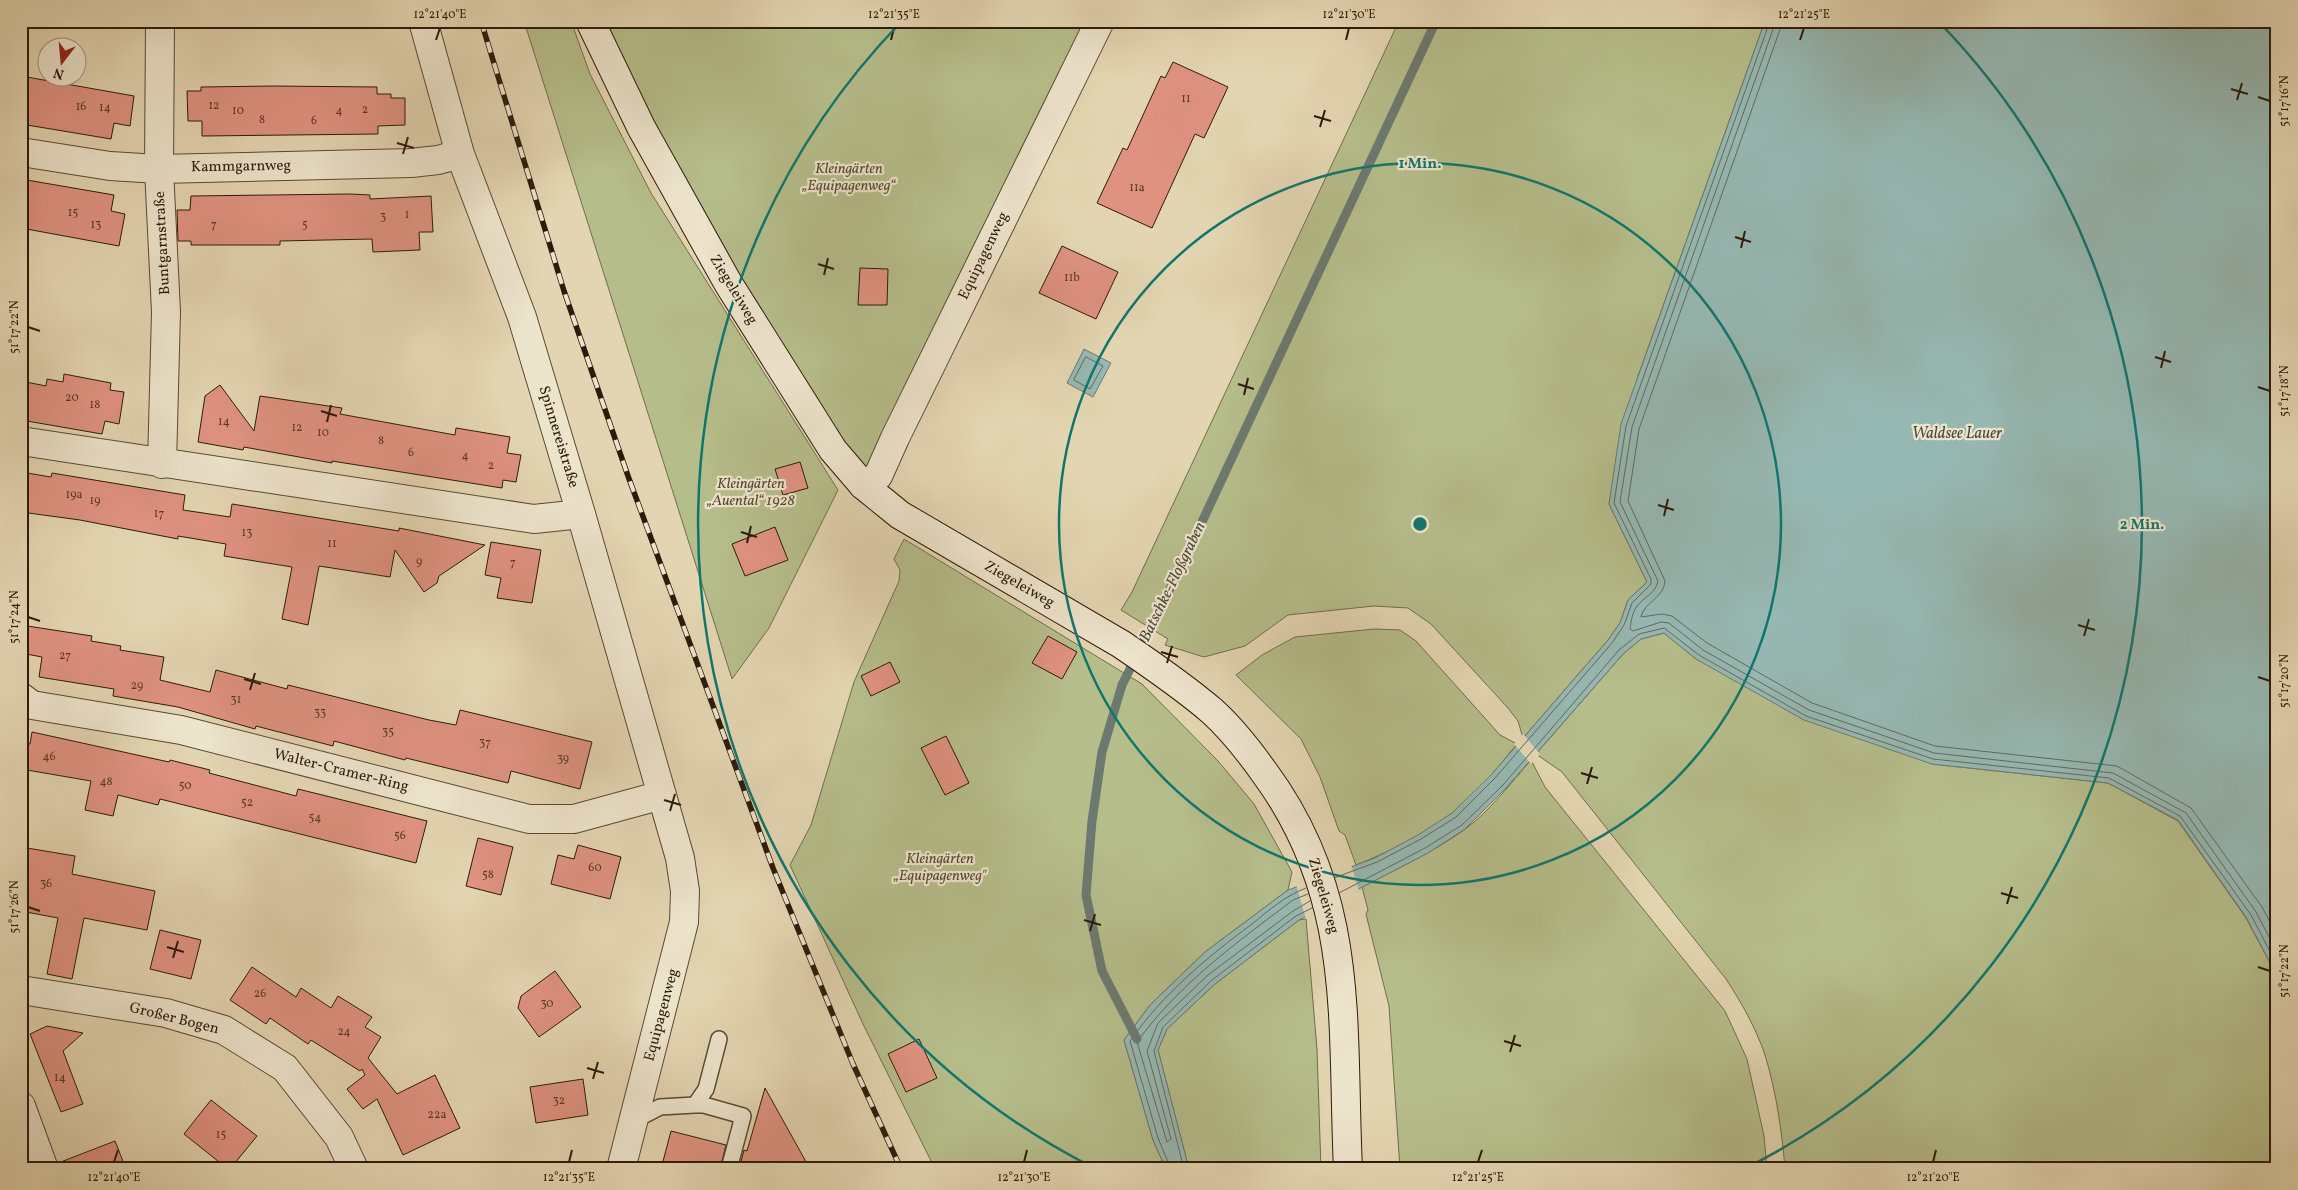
<svg xmlns="http://www.w3.org/2000/svg" width="2298" height="1190" font-family="Vollkorn,serif">
<style>
.green{fill:#b5bd8a;stroke:#716c4b}
.water{fill:#96b8b2;stroke:#6c7970}
.pier{fill:#e3d5b1}
.lines{fill:none;stroke-linecap:round;stroke-linejoin:round}
.shore{stroke:#62695f;stroke-width:1}
.stream{stroke:#6c7970;stroke-width:9}
.building{fill:#df9280;stroke:#2d1a0c}
.service-casing{stroke:#5a4935;stroke-width:18}
.minor-casing{stroke:#5a4935;stroke-width:30}
.secondary-casing{stroke:#2d1a0c;stroke-width:30}
.service{stroke:#ede4cc;stroke-width:15}
.minor{stroke:#ede4cc;stroke-width:28}
.secondary{stroke:#ede4cc;stroke-width:28}
.rail-casing{stroke:#2d1a0c;stroke-width:5.5}
.rail{stroke:#ede4cc;stroke-width:4;stroke-dasharray:11;stroke-linecap:butt}
.ticks{fill:none;stroke:#2d1a0c;stroke-width:2}
.ring{fill:none;stroke:#0f766e;stroke-width:2.5}
.labels{text-anchor:middle;dominant-baseline:central;stroke-width:4.5;stroke-linejoin:round;paint-order:stroke}
.number-label{font-size:12px;fill:#5a3829}
.street-label{font-size:15px;fill:#2d1a0c;stroke:#ede4cc}
.park-label{font-size:15px;font-style:italic;fill:#564b32;stroke:#ede4cc}
.water-label{font-size:16px;font-style:italic;fill:#4c493e;stroke:#ede4cc}
.centre{fill:#0f766e;stroke:#ede4cc;stroke-width:2.5}
.ring-label{font-size:15px;text-anchor:middle;font-weight:bold;fill:#0f766e;stroke:#ede4cc;stroke-width:4.5;stroke-linejoin:round;paint-order:stroke}
.neatline{fill:none;stroke:#2d1a0c;stroke-width:2}
.ticks-label{font-size:12px;text-anchor:middle;fill:#2d1a0c}
</style>
<rect width="100%" height="100%" fill="#e3d5b1"/>
<filter id="stains"><feTurbulence type="fractalNoise" baseFrequency=".004" numOctaves="4"/><feColorMatrix values="0 0 0 0 .2 0 0 0 0 .09 0 0 0 0 .02 0 0 0 .5 -.17"/></filter>
<radialGradient id="worn" r=".72"><stop offset=".6" stop-color="#630" stop-opacity="0"/><stop offset="1" stop-color="#630" stop-opacity=".3"/></radialGradient>
<!-- green -->
<path class="green" d="M524,21H571L590,74L651,193L838,490L769,628L732,679Z
M590,21H1100L878,476L851,471Z
M1399,21H1765L1638,376L1609,504L1647,582L1628,600L1620,623L1608,640L1523,738L1518,721L1508,708L1431,624L1408,608L1374,606L1288,615L1245,646L1204,657L1165,645L1168,639L1121,610L1132,592Z
M904,539L1142,684L1218,761L1254,804L1292,872L1288,890L1205,952L1150,1005L1124,1040L1153,1140L1166,1169H935L863,1024L790,865L811,825L854,682L899,581L900,570L894,559Z
M1374,629L1400,630L1416,641L1500,735L1517,744C1497,768 1476,796 1451,814C1422,835 1389,852 1356,865L1345,835L1339,831L1320,777L1301,739L1236,675L1262,655L1295,637Z
M1664,633L1696,659L1932,764L2108,783L2178,821L2246,918L2277,976V1169H1785C1782,1131 1776,1091 1765,1055C1756,1028 1741,1002 1726,979L1562,772L1536,754L1623,654L1641,639Z
M1531,760L1545,787L1725,1011L1747,1059L1764,1136L1767,1169H1400L1389,1006L1366,914L1368,910L1362,887C1396,869 1432,853 1464,830C1489,812 1510,784 1531,760Z
M1306,919L1317,1049L1321,1169H1189L1158,1050L1167,1029L1215,984L1299,920Z"/>
<!-- water -->
<path class="water" d="M1765,21H2277V976L2246,917L2178,820L2108,783L1932,764L1804,720L1696,659L1664,633L1641,639L1623,654L1506,788L1465,829L1428,853L1299,920L1215,984L1167,1029L1158,1050L1189,1169H1166L1153,1140L1124,1040L1150,1005L1205,952L1288,890L1375,858L1418,835L1452,813L1491,775L1608,640L1620,623L1628,600L1647,582L1609,504L1621,424Z
M1084,349L1111,363L1093,397L1067,383Z"/>
<!-- pier -->
<path class="pier" d="M1523,734L1540,754L1531,764L1514,744Z
M1351,864L1359,891L1306,919L1296,884Z"/>
<g class="lines">
<!-- shore -->
<path class="shore" d="M1776,21L1632,427L1620,502L1658,581C1656,593 1644,597 1637,606C1632,613 1631,622 1630,629L1633,631L1661,622L1669,623L1703,650L1809,710L1934,753L2113,773L2186,813L2256,912L2277,952
M1783,21L1639,429L1628,501L1665,581C1664,598 1644,602 1641,617L1662,614L1672,616L1707,643L1812,703L1935,746L2117,766L2191,808L2262,907L2277,935
M1086,357L1103,366L1090,389L1074,380Z
M1334,878L1377,862L1421,839L1456,817L1495,778L1612,643L1624,625L1632,603L1651,584V579L1614,503L1626,426L1770,21
M1339,893L1425,848L1462,825L1503,785L1619,650L1639,634L1664,628L1699,655L1806,716L1933,759L2109,778L2180,816L2251,915L2277,965
M1308,894L1293,900C1236,943 1179,984 1137,1042L1167,1142L1171,1139L1147,1051L1158,1023L1208,975L1293,911L1310,901
M1171,1169L1158,1138L1130,1041C1163,994 1206,958 1252,924C1269,910 1285,896 1306,888
M1184,1169L1154,1051L1163,1027L1212,980L1296,916L1312,908"/>
<!-- stream -->
<path class="stream" d="M1137,1039L1102,971L1086,895L1092,821L1102,752L1122,685L1180,569L1436,21"/>
</g>
<!-- building -->
<path class="building" d="M1173,62L1228,87L1204,138L1195,134L1152,228L1097,203L1123,148L1127,150L1161,76L1165,78Z
M21,76L134,96L130,126L114,123L111,139L21,124Z
M274,86L377,87V94H391V98H405V125L378,126V134L202,136V121H188L187,91H201V87Z
M21,179L114,195L111,211L125,214L119,246L21,228Z
M350,194L370,195V199L431,196L433,232H419L420,250L373,252L372,239L280,241V245H191V241H178L177,210H190L191,196Z
M1062,246L1118,272L1096,319L1039,293Z
M860,268L888,269L887,305H858Z
M64,374L111,383L110,390L124,392L119,424L105,421L102,434L21,420V381L46,386L47,379L63,382Z
M220,385L254,431L260,396L342,408L340,414L455,435L456,428L510,437L507,453L521,455L516,482L503,480L502,488L332,461V463L244,447L243,450L198,442L205,396Z
M800,462L808,488L783,495L775,469Z
M21,472L51,477L52,473L185,495L183,510L230,517L232,504L399,531V528L485,545L439,576L437,583L424,592L395,550L390,577L319,566L308,625L282,619L292,567L224,556L226,544L178,536V539L80,520L21,512Z
M775,527L788,560L745,576L732,544Z
M491,542L541,550L532,603L497,598L501,578L485,575Z
M21,625L92,636L91,641L121,646L120,650L164,657L160,680L210,692L216,670L287,689L288,685L429,720L456,725L460,710L592,742L580,789L511,771L508,783L406,758L405,760L334,741L333,746L256,726L255,729L178,707L113,696L114,689L39,677L42,657L21,653Z
M1048,636L1077,652L1062,679L1032,663Z
M890,662L900,682L871,696L861,676Z
M32,732L169,762L170,760L210,770L209,773L296,796L298,789L427,821L416,863L160,799L158,805L118,795L113,816L85,810L91,781L21,769V743L30,744Z
M946,736L969,783L945,795L921,748Z
M478,838L513,847L501,895L466,886Z
M578,845L621,857L610,899L551,884L558,855L574,859Z
M21,847L75,856L72,874L155,891L147,930L84,918L72,979L47,974L58,918L21,911Z
M160,930L201,940L191,979L150,969Z
M252,967L296,997L301,988L331,1008L338,996L372,1017L365,1027L381,1037L368,1058L397,1094L435,1075L460,1128L403,1155L377,1099L363,1109L347,1089L365,1075L362,1069L360,1071L311,1040L308,1044L270,1018L266,1024L230,1000Z
M555,971L581,1007L539,1037L518,1008L521,996Z
M47,1026L83,1033L63,1051L83,1104L61,1112L30,1034Z
M919,1039L937,1078L906,1092L888,1054Z
M583,1079L588,1115L536,1123L530,1087Z
M765,1088L810,1169H739L744,1150L747,1151Z
M211,1100L257,1136L230,1169H228L184,1134Z
M671,1131L726,1145L720,1169H661Z
M115,1141L126,1169H59L58,1163Z"/>
<g class="lines">
<!-- service casing -->
<g class="service-casing">
<path id="service" d="M695,1105L706,1089L719,1039
M633,1121L660,1107L695,1105H704L743,1116L729,1169"/>
</g>
<!-- minor casing -->
<g class="minor-casing">
<path id="minor" d="M160,21L159,169L166,312L162,464
M423,21L460,154L522,317L581,514L680,858L685,891L684,922L621,1169
M21,152L110,166L159,169L411,163L438,160L460,154
M21,441L534,519L581,514
M863,485L878,476L895,438L1100,21
M21,697L32,705L181,730L529,819H574L662,795
M21,990L166,1013L224,1030L285,1068L339,1137L354,1169
M21,1106L44,1169"/>
</g>
<!-- secondary casing -->
<g class="secondary-casing">
<path id="secondary" d="M590,21L641,127L728,283L833,450L863,485L900,515L1121,644C1152,665 1184,687 1212,711C1232,729 1249,751 1264,772C1357,898 1341,1022 1348,1169"/>
</g>
<!-- service -->
<use href="#service" class="service"/>
<!-- minor -->
<use href="#minor" class="minor"/>
<!-- secondary -->
<use href="#secondary" class="secondary"/>
<!-- rail casing -->
<g class="rail-casing">
<path id="rail" d="M481,21L564,291L628,476L773,868L853,1064L901,1169"/>
</g>
<!-- rail -->
<use href="#rail" class="rail"/>
</g>
<!-- ticks -->
<path class="ticks" d="M436,40L440,28M891,40L894,28M1346,40L1349,28M1800,40L1804,28M2231,89L2248,94M2258,97L2270,101M2237,100L2242,83M1314,116L1331,121M1320,127L1325,110M397,143L414,148M403,154L408,137M1735,237L1751,242M1741,248L1745,231M818,264L834,269M824,275L828,258M28,327L40,331M2155,357L2171,362M2161,368L2165,351M1238,384L1254,389M2258,387L2270,391M1244,395L1248,378M321,411L337,416M327,422L331,405M1658,505L1674,510M1664,516L1668,499M741,532L757,537M747,543L751,526M28,617L40,621M2078,625L2095,630M2084,636L2089,619M1161,652L1178,657M1167,663L1172,646M2258,677L2270,681M244,679L261,684M250,690L255,673M1581,773L1598,778M1587,784L1592,767M664,800L681,805M670,811L675,794M2001,893L2018,898M2007,904L2012,887M28,907L40,911M1084,920L1101,925M1090,931L1095,914M167,947L184,952M173,958L178,941M2258,967L2270,971M1504,1041L1521,1046M1510,1052L1515,1035M587,1068L604,1073M593,1079L598,1062M114,1162L118,1150M569,1162L572,1150M1024,1162L1027,1150M1478,1162L1482,1150M1933,1162L1936,1150"/>
<!-- distance rings -->
<g class="ring">
<circle cx="1420" cy="524" r="361"/>
<path d="M1092 1167A722 722 0 0 1 901 22M1939 22A722 722 0 0 1 1748 1167"/>
</g>
<g class="labels">
<!-- number labels -->
<g class="number-label">
<text x="1186" y="99">11</text>
<text x="214" y="106">12</text>
<text x="81" y="107">16</text>
<text x="105" y="108">14</text>
<text x="365" y="110">2</text>
<text x="238" y="111">10</text>
<text x="339" y="111">4</text>
<text x="262" y="120">8</text>
<text x="314" y="121">6</text>
<text x="1137" y="188">11a</text>
<text x="73" y="213">15</text>
<text x="407" y="215">1</text>
<text x="383" y="217">3</text>
<text x="96" y="225">13</text>
<text x="214" y="225">7</text>
<text x="305" y="225">5</text>
<text x="1072" y="278">11b</text>
<text x="72" y="398">20</text>
<text x="95" y="405">18</text>
<text x="224" y="422">14</text>
<text x="297" y="428">12</text>
<text x="323" y="433">10</text>
<text x="381" y="441">8</text>
<text x="411" y="453">6</text>
<text x="465" y="456">4</text>
<text x="491" y="466">2</text>
<text x="74" y="495">19a</text>
<text x="95" y="501">19</text>
<text x="159" y="514">17</text>
<text x="247" y="533">13</text>
<text x="332" y="544">11</text>
<text x="419" y="562">9</text>
<text x="513" y="563">7</text>
<text x="65" y="656">27</text>
<text x="137" y="686">29</text>
<text x="236" y="700">31</text>
<text x="320" y="713">33</text>
<text x="388" y="732">35</text>
<text x="485" y="743">37</text>
<text x="49" y="757">46</text>
<text x="563" y="759">39</text>
<text x="106" y="782">48</text>
<text x="185" y="786">50</text>
<text x="247" y="803">52</text>
<text x="315" y="818">54</text>
<text x="400" y="836">56</text>
<text x="595" y="868">60</text>
<text x="488" y="875">58</text>
<text x="46" y="884">36</text>
<text x="260" y="994">26</text>
<text x="547" y="1004">30</text>
<text x="344" y="1032">24</text>
<text x="60" y="1078">14</text>
<text x="559" y="1101">32</text>
<text x="437" y="1115">22a</text>
<text x="221" y="1135">15</text>
</g>
<!-- street labels -->
<g class="street-label">
<text transform="translate(241 167) rotate(-1)">Kammgarnweg</text>
<text transform="translate(163 243) rotate(-93)">Buntgarnstraße</text>
<text transform="translate(984 256) rotate(-64)">Equipagenweg</text>
<text transform="translate(733 290) rotate(59)">Ziegeleiweg</text>
<text transform="translate(558 437) rotate(73)">Spinnereistraße</text>
<text transform="translate(1019 585) rotate(30)">Ziegeleiweg</text>
<text transform="translate(341 771) rotate(14)">Walter-Cramer-Ring</text>
<text transform="translate(1323 896) rotate(74)">Ziegeleiweg</text>
<text transform="translate(662 1015) rotate(-75)">Equipagenweg</text>
<text transform="translate(174 1019) rotate(14)">Großer Bogen</text>
</g>
<!-- park labels -->
<g class="park-label">
<text x="849" y="169">Kleingärten<tspan x="849" dy="17">„Equipagenweg“</tspan></text>
<text x="751" y="484">Kleingärten<tspan x="751" dy="17">„Auental“ 1928</tspan></text>
<text x="940" y="859">Kleingärten<tspan x="940" dy="17">„Equipagenweg"</tspan></text>
</g>
<!-- water labels -->
<g class="water-label">
<text x="1957" y="434">Waldsee Lauer</text>
<text transform="translate(1173 582) rotate(-64)">Batschke‐Floßgraben</text>
</g>
</g>
<circle cx="1420" cy="524" r="8" class="centre"/>
<g class="ring-label">
<text x="1420" y="168">1 Min.</text>
<text x="2142" y="529">2 Min.</text>
</g>
<!-- margin -->
<rect width="2298" height="1190" fill="none" stroke="#e3d5b1" stroke-width="55"/>
<!-- north arrow -->
<g transform="translate(62 62) rotate(196)"><circle r="24" fill="#ede4cc" stroke="#a0937f"/>
<path d="M0-4L9 19L0 12L-9 19Z" fill="#8f2418"/>
<text y="-8" font-size="14" font-weight="bold" text-anchor="middle" fill="#2d1a0c">N</text>
</g>
<rect x="28" y="28" width="2242" height="1134" class="neatline"/>
<g class="ticks-label">
<text x="440" y="18">12°21'40"E</text>
<text x="894" y="18">12°21'35"E</text>
<text x="1349" y="18">12°21'30"E</text>
<text x="1804" y="18">12°21'25"E</text>
<text transform="translate(2284 101) rotate(-90)" y="4">51°17'16"N</text>
<text transform="translate(14 327) rotate(-90)" y="4">51°17'22"N</text>
<text transform="translate(2284 391) rotate(-90)" y="4">51°17'18"N</text>
<text transform="translate(14 617) rotate(-90)" y="4">51°17'24"N</text>
<text transform="translate(2284 681) rotate(-90)" y="4">51°17'20"N</text>
<text transform="translate(14 907) rotate(-90)" y="4">51°17'26"N</text>
<text transform="translate(2284 971) rotate(-90)" y="4">51°17'22"N</text>
<text x="114" y="1181">12°21'40"E</text>
<text x="569" y="1181">12°21'35"E</text>
<text x="1024" y="1181">12°21'30"E</text>
<text x="1478" y="1181">12°21'25"E</text>
<text x="1933" y="1181">12°21'20"E</text>
</g>
<rect width="100%" height="100%" filter="url(#stains)"/>
<rect width="100%" height="100%" fill="url(#worn)"/>
</svg>
